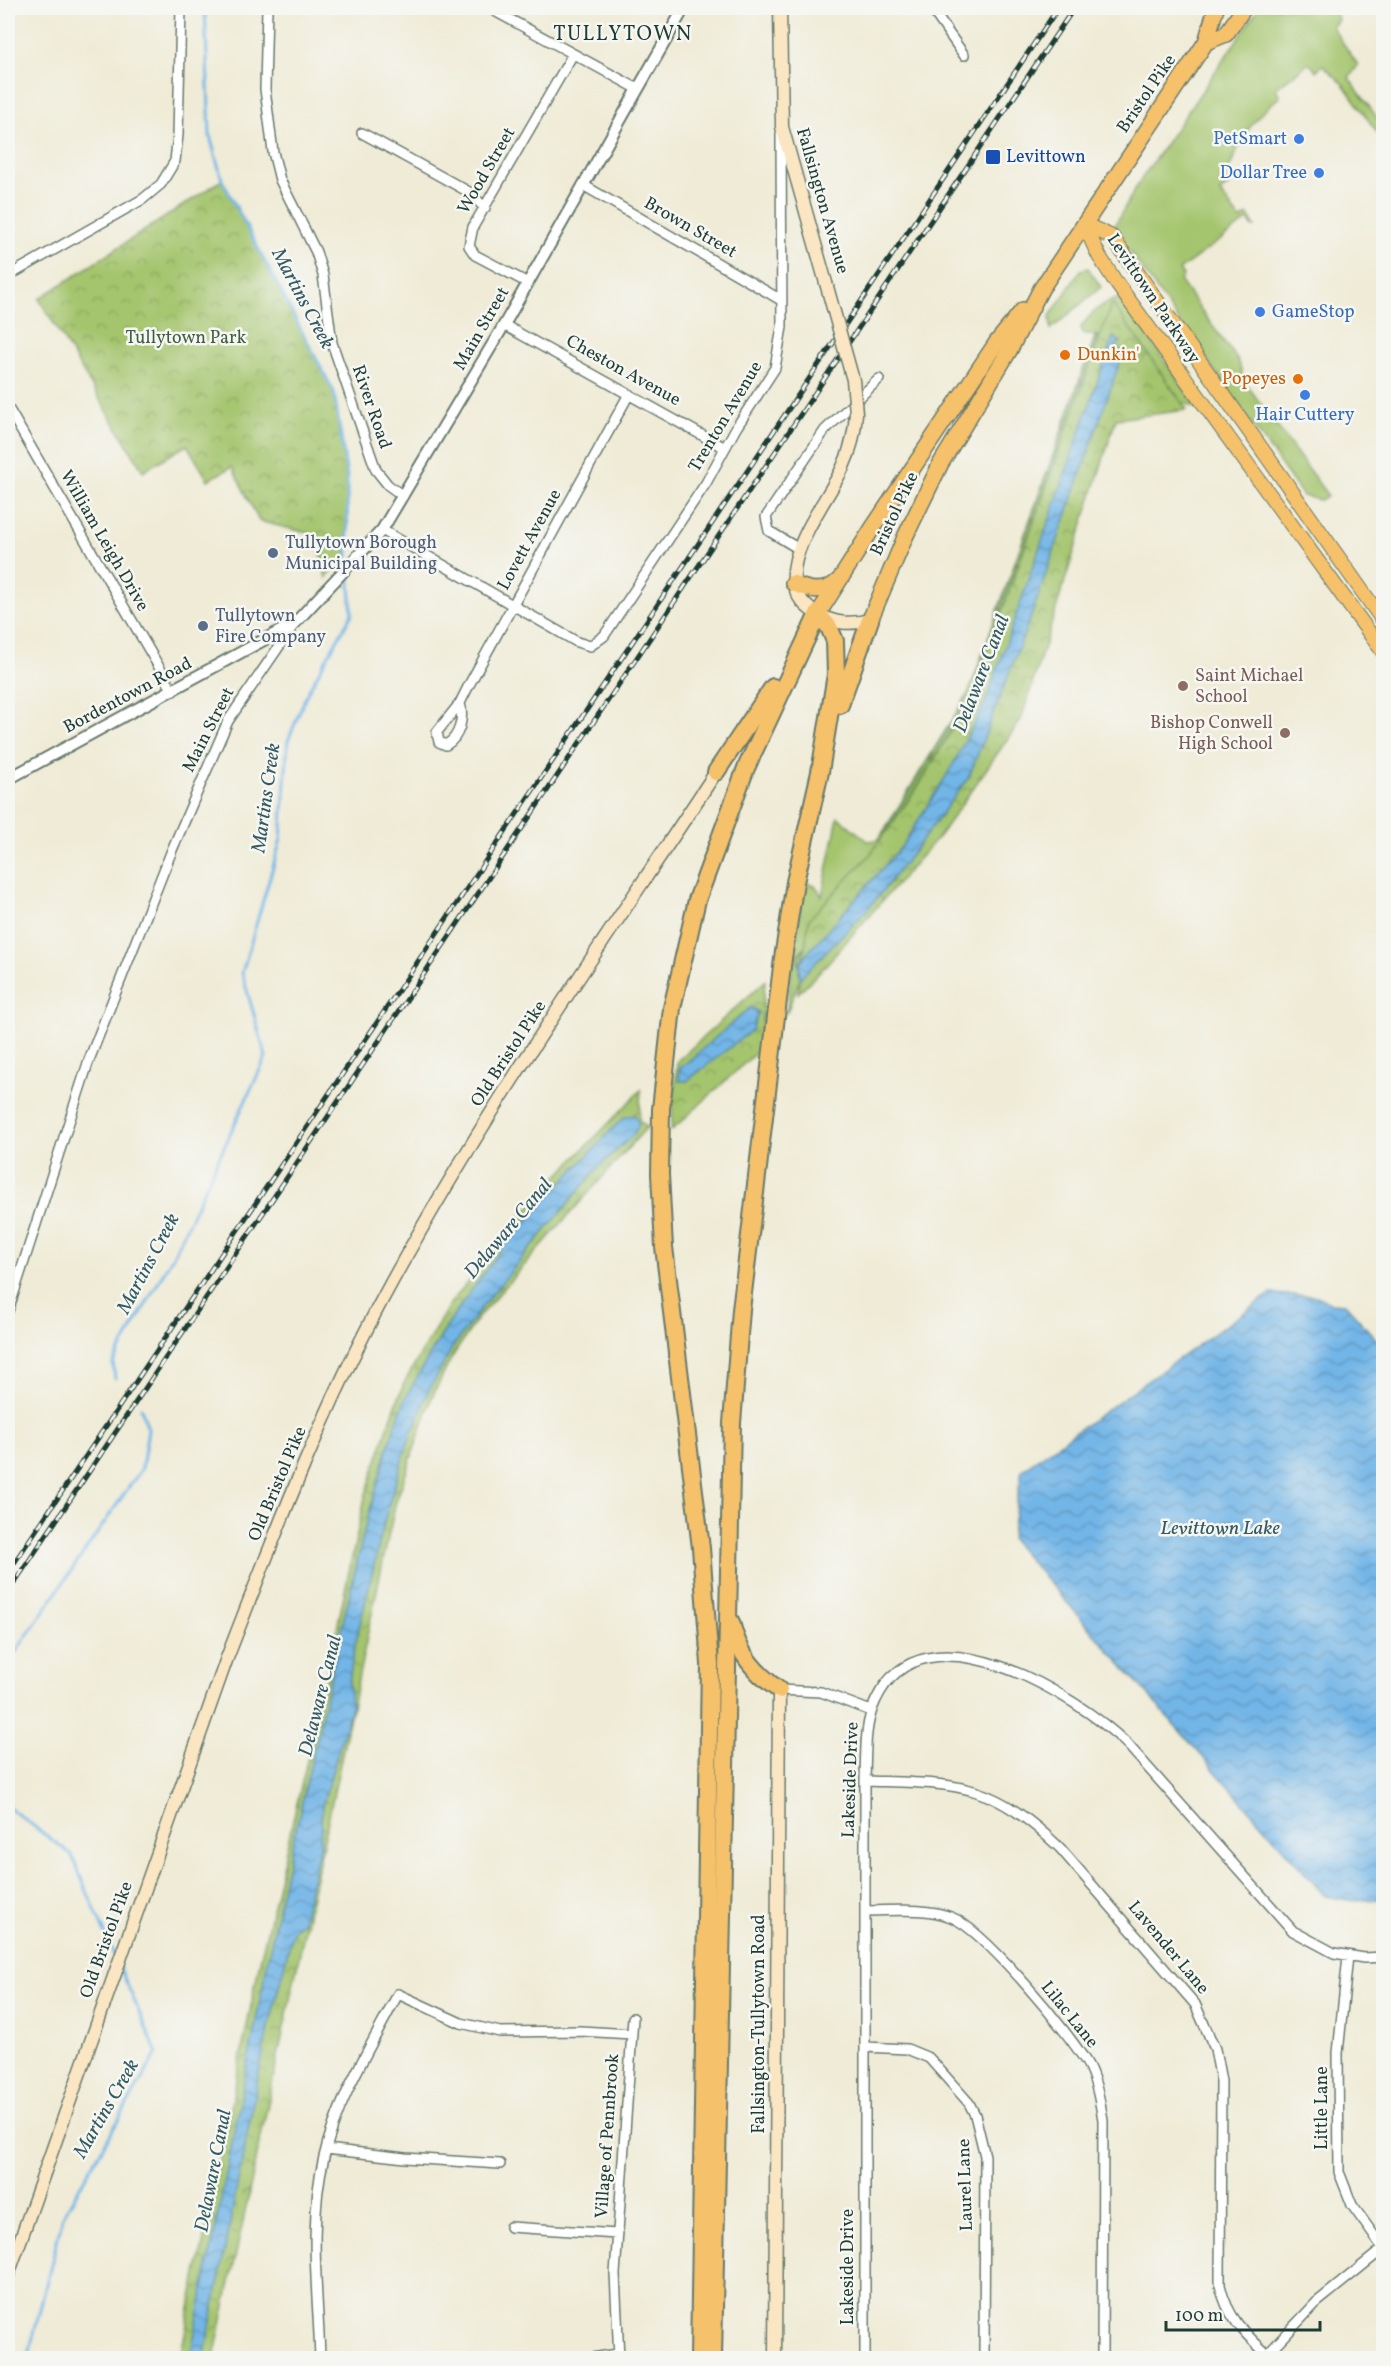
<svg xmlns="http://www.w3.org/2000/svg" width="1391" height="2366" font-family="Vollkorn,serif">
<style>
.green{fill:#a4c56d;stroke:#628150;stroke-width:1.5}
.forest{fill:url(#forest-firs);stroke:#51744a;stroke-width:1.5}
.park{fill:url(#park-crowns);stroke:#628150;stroke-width:1.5}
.water{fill:url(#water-waves);stroke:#48798e;stroke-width:1.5}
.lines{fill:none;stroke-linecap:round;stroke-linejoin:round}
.stream{stroke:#72b5e7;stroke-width:3}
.minor-casing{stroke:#687a6d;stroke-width:12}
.tertiary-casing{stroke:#687a6d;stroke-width:14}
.secondary-casing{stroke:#687a6d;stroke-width:15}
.primary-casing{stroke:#687a6d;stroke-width:16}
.trunk-casing{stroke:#687a6d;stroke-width:18}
.motorway-casing{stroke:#687a6d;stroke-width:20}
.minor{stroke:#fff;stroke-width:9}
.tertiary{stroke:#fff;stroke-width:10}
.secondary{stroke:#fbe6c4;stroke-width:12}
.primary{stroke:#f5c16b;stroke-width:14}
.trunk{stroke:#f5c16b;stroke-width:15}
.motorway{stroke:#f5c16b;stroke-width:16}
.rail-casing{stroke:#1f3d34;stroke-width:5}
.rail{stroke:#f6f6f2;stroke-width:3;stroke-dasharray:9;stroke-linecap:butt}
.secondary-bridge-casing{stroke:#687a6d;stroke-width:15;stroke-linecap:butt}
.secondary-bridge{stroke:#fbe6c4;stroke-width:12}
.shop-dot{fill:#3f7fe0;stroke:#f6f6f2;stroke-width:2}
.transit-dot{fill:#1a4fb4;stroke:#f6f6f2;stroke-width:2}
.food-dot{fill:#e8710a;stroke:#f6f6f2;stroke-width:2}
.service-dot{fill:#5c6f8a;stroke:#f6f6f2;stroke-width:2}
.education-dot{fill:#8d6e63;stroke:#f6f6f2;stroke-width:2}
.labels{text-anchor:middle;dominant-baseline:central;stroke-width:5;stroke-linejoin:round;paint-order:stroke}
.street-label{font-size:18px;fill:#1f3d34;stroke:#f6f6f2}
.shop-label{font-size:18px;fill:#366cbe;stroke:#f6f6f2;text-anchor:end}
.transit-label{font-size:18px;fill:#164399;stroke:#f6f6f2;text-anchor:start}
.park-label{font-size:18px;fill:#405f42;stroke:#f6f6f2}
.food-label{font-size:18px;fill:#c56008;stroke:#f6f6f2;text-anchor:start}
.service-label{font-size:18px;fill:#4e5e75;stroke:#f6f6f2;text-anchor:start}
.education-label{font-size:18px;fill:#785e54;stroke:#f6f6f2;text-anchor:start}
.water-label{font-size:20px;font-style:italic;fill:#345b61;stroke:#f6f6f2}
.quarter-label{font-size:21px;letter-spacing:1.5px;fill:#1f3d34;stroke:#f6f6f2}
</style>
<defs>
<pattern id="forest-firs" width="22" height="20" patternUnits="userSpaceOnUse" patternTransform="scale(1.5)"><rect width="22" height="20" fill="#83aa60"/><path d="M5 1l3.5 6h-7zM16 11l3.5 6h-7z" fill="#6b8c50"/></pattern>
<pattern id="park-crowns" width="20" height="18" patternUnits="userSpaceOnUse" patternTransform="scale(1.5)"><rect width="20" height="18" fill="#a4c56d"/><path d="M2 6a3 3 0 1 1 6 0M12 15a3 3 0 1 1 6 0" fill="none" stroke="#85a15a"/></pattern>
<pattern id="water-waves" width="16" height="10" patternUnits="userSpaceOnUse" patternTransform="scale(1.5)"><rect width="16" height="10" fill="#72b5e7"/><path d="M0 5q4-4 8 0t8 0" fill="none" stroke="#5d94bc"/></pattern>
</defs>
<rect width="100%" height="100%" fill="#f6f6f2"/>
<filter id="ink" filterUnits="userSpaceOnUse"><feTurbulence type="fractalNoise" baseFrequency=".0167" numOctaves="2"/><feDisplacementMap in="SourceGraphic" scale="12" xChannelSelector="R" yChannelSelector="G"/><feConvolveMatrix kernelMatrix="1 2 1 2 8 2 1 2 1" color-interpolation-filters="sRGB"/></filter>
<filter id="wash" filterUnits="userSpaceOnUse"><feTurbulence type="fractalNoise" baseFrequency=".008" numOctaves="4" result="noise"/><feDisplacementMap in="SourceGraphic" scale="24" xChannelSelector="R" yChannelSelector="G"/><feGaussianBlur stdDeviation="1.35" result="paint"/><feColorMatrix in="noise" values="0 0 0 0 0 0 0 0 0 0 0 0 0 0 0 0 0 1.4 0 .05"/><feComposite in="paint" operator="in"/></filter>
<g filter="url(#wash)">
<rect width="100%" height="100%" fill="#efebd6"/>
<!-- green -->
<path class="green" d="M1259,8H1335L1338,20L1332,27L1358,65L1349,78L1383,126V141L1343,84L1323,65L1316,71L1309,63L1276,88L1280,97C1248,120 1239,144 1225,179L1228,186L1220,192L1240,220L1248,215L1255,227H1253L1248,220L1179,270L1183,276L1180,281L1239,362L1244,381L1328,496L1320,500L1303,496L1113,228L1140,181Z
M1088,268L1101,287L1051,329L1050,316L1081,270Z
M1117,299L1124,302L1198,408L1175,400L1111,339L1083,333L1081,327C1089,315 1104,301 1117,299Z
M838,817L868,841L878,840L883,832L897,842L857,891L797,955L800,979L786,1014L804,883L815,885L822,896Z"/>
<!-- forest -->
<path class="forest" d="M1095,336L1111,339L986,701L950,770L902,846L799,965L797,956L857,891L897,843L883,832L969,692Z"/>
<!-- park -->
<path class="park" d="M222,180L334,392L347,476V555L326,578L316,535L259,521L232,467L208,480L187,445L143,471L39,299Z
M1112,303L1187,410L1116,419L1021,720L940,835L826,965L798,993L809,919L869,856L920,784L954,726L991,642Z
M765,981L760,1049L671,1131L677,1061Z
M641,1090L639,1120L647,1127L480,1315L452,1357L432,1397L395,1505L214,2358H180L260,1961L325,1684L365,1497L388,1427L404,1383L449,1305L541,1193Z"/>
<!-- water -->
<path class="water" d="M1113,337L1121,342L1115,346L1123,353L1032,614L969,777L912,854L868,909L800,978L799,965L804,957L902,846L950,770L986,701Z
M751,1007L758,1012L752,1030L687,1081H679V1069Z
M635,1115L639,1124L634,1134L596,1170L485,1303L453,1347L428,1392L406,1448L388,1507L354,1649L349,1683L351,1708L322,1806L320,1845L303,1921L293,1931L264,2047L204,2358H190L280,1898L365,1527L392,1434L405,1399L429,1356L456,1312L504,1245L615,1126L625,1117Z
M1270,1294L1317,1296L1331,1303L1345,1304L1383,1347L1381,1899L1354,1901L1325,1896L1011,1539L1022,1470Z"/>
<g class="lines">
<!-- stream -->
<path class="stream" d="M205,8L210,136L222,180L334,392L347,476L348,562
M115,1378L113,1363L174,1254L266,1057L242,973L281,839L288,741L307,693L352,614L349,571
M8,1663L142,1468L148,1429L141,1408
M8,1807L71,1854L116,1959
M28,2358L63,2216L157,2053L120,1968"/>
</g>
</g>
<g filter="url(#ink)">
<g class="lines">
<!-- minor casing -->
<g class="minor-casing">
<path id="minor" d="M267,8L265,89L273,152L280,180L316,252L323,275L332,343L376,470L388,485L403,496
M489,8L638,89
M931,8L964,55
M362,133L469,192L485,208
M583,185L781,300
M8,276L143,199L161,184L175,161L178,135L181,8
M528,283L475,255L469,246L473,227L573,54
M504,325L725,448
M8,408L173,691
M382,530L577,642L590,646L604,636L706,483L736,428L775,368L782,327L781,135
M799,549L769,531L766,517L825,430L879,379
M460,703L437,732L439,742L446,745C460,737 464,718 460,703L469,685L629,394
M8,1311L89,1060L172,850L228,721L295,623
M779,1690L821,1692L871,1711
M865,1781C958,1784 989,1780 1060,1848L1195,2004L1215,2049L1221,2081L1220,2285C1227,2317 1244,2333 1267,2354
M865,1911C893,1911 925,1907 951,1917C984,1930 1071,2034 1089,2067C1097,2084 1100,2102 1103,2120L1102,2358
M1348,1956L1338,2053L1339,2172L1352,2205L1383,2248
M865,2047L907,2049L929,2058L969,2103L975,2115L985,2156L984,2358
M326,2149L405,2158L500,2164
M510,2227L617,2234
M320,2358C318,2292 308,2222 324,2157C337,2100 371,2046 398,1994L461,2023L500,2032L580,2031L632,2034
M592,2358L618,2354
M619,2358L615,2274L633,2018
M865,2358V1781C866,1754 864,1724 876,1700C923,1600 1077,1695 1128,1745L1293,1931L1334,1953L1364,1958L1384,1957
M1264,2358L1316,2303L1384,2248"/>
</g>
<!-- tertiary casing -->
<g class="tertiary-casing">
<path id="tertiary" d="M8,779L295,623L382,530L504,325L684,8"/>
</g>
<!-- secondary casing -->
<g class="secondary-casing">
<path id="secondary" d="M780,8L782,127L826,283
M856,413C855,432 851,450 843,467C825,507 760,580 816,613C834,624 850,625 870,620
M8,2275L227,1658C274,1537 321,1413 383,1298C481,1115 602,945 716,772
M775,2358L779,1690"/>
</g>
<!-- primary casing -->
<g class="primary-casing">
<path id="primary" d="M1084,224L1099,256L1115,281L1384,653
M1084,224L1112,237L1384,622"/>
</g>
<!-- trunk casing -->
<g class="trunk-casing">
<path id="trunk" d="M1206,42L1226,34L1244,8
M793,583C808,591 826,594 839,580
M818,614L872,529L997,342L1023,310
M870,620L906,535L941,463L1009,351L1041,289L1206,42L1216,8"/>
</g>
<!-- motorway casing -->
<g class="motorway-casing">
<path id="motorway" d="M840,705L870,620
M716,772L773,687
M731,1622C738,1653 754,1672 779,1690
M699,2358L710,1664L701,1548L664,1247L660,1174L661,1109L672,1008L697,900L746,768L818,614L829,627L835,641L836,674L820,772L795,882L783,958L741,1310L732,1423L713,2358"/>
</g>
<!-- minor -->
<use href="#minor" class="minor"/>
<!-- tertiary -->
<use href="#tertiary" class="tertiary"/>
<!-- secondary -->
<use href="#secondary" class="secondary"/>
<!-- primary -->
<use href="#primary" class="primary"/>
<!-- trunk -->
<use href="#trunk" class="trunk"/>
<!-- motorway -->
<use href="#motorway" class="motorway"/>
<!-- rail casing -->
<g class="rail-casing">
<path id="rail" d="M8,1572L1058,8
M8,1592L1074,8"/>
</g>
<!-- rail -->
<use href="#rail" class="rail"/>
<!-- secondary-bridge casing -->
<g class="secondary-bridge-casing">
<path id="secondary-bridge" d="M826,283L853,380L856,413"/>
</g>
<!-- secondary-bridge -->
<use href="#secondary-bridge" class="secondary-bridge"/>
</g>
</g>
<!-- markers -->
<g class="shop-dot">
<circle cx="1299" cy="139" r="6"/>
<circle cx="1319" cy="173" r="6"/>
<circle cx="1260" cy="312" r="6"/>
<circle cx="1305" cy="395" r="6"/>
</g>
<rect class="transit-dot" x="985" y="149" width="16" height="16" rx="3"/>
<g class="food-dot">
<circle cx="1065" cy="355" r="6"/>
<circle cx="1298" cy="379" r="6"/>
</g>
<g class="service-dot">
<circle cx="273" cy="553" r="6"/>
<circle cx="203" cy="626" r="6"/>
</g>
<g class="education-dot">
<circle cx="1183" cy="686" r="6"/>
<circle cx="1285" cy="733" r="6"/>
</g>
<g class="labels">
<!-- street labels -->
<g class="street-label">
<text transform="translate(1147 94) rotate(-56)">Bristol Pike</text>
<text transform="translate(487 171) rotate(-60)">Wood Street</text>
<text transform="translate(822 201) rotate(74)">Fallsington Avenue</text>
<text transform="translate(690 228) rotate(30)">Brown Street</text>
<text transform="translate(1153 299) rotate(56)">Levittown Parkway</text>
<text transform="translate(482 329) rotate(-60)">Main Street</text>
<text transform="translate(623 371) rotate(29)">Cheston Avenue</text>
<text transform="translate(371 407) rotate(71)">River Road</text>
<text transform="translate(726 417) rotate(-59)">Trenton Avenue</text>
<text transform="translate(895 514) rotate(-65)">Bristol Pike</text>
<text transform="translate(530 540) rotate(-61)">Lovett Avenue</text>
<text transform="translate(104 541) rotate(60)">William Leigh Drive</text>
<text transform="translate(128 696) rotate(-28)">Bordentown Road</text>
<text transform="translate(209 730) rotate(-63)">Main Street</text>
<text transform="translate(509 1054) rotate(-57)">Old Bristol Pike</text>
<text transform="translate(278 1484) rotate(-67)">Old Bristol Pike</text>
<text transform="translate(851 1780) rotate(-88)">Lakeside Drive</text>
<text transform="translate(107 1940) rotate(-70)">Old Bristol Pike</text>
<text transform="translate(1168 1948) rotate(50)">Lavender Lane</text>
<text transform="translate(1069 2015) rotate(51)">Lilac Lane</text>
<text transform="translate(759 2024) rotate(-90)">Fallsington-Tullytown Road</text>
<text transform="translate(1322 2108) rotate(-90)">Little Lane</text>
<text transform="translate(608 2136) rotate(-86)">Village of Pennbrook</text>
<text transform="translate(966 2185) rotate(-92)">Laurel Lane</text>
<text transform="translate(848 2267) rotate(-90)">Lakeside Drive</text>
</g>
<!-- shop labels -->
<g class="shop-label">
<text x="1287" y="139">PetSmart</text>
<text x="1307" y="173">Dollar Tree</text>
<text x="1272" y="312" text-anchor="start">GameStop</text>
<text x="1305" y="415" text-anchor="middle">Hair Cuttery</text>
</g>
<!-- transit labels -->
<g class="transit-label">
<text x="1006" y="157">Levittown</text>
</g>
<!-- park labels -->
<g class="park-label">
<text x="186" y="338">Tullytown Park</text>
</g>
<!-- food labels -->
<g class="food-label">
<text x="1077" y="355">Dunkin'</text>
<text x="1286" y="379" text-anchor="end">Popeyes</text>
</g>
<!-- service labels -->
<g class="service-label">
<text x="285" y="543">Tullytown Borough<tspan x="285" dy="21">Municipal Building</tspan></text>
<text x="215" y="616">Tullytown<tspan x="215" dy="21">Fire Company</tspan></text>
</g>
<!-- education labels -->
<g class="education-label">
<text x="1195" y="676">Saint Michael<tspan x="1195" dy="21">School</tspan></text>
<text x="1273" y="723" text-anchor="end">Bishop Conwell<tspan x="1273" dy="21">High School</tspan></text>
</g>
<!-- water labels -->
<g class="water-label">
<text transform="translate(302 299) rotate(62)">Martins Creek</text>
<text transform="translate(982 674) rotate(-69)">Delaware Canal</text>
<text transform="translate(267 798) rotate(-82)">Martins Creek</text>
<text transform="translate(509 1229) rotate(-50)">Delaware Canal</text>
<text transform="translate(149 1264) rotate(-62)">Martins Creek</text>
<text x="1220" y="1529">Levittown Lake</text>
<text transform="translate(321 1696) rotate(-76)">Delaware Canal</text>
<text transform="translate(107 2109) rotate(-60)">Martins Creek</text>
<text transform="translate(214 2171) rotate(-79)">Delaware Canal</text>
</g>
<!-- quarter labels -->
<g class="quarter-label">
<text x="623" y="34">TULLYTOWN</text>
</g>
</g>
<!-- margin -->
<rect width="1391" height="2366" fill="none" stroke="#f6f6f2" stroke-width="30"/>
<!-- scale -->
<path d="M1166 2321v9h154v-9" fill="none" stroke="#1f3d34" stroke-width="3"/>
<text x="1175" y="2321" font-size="18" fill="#1f3d34" stroke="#f6f6f2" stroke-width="4.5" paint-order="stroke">100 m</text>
</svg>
